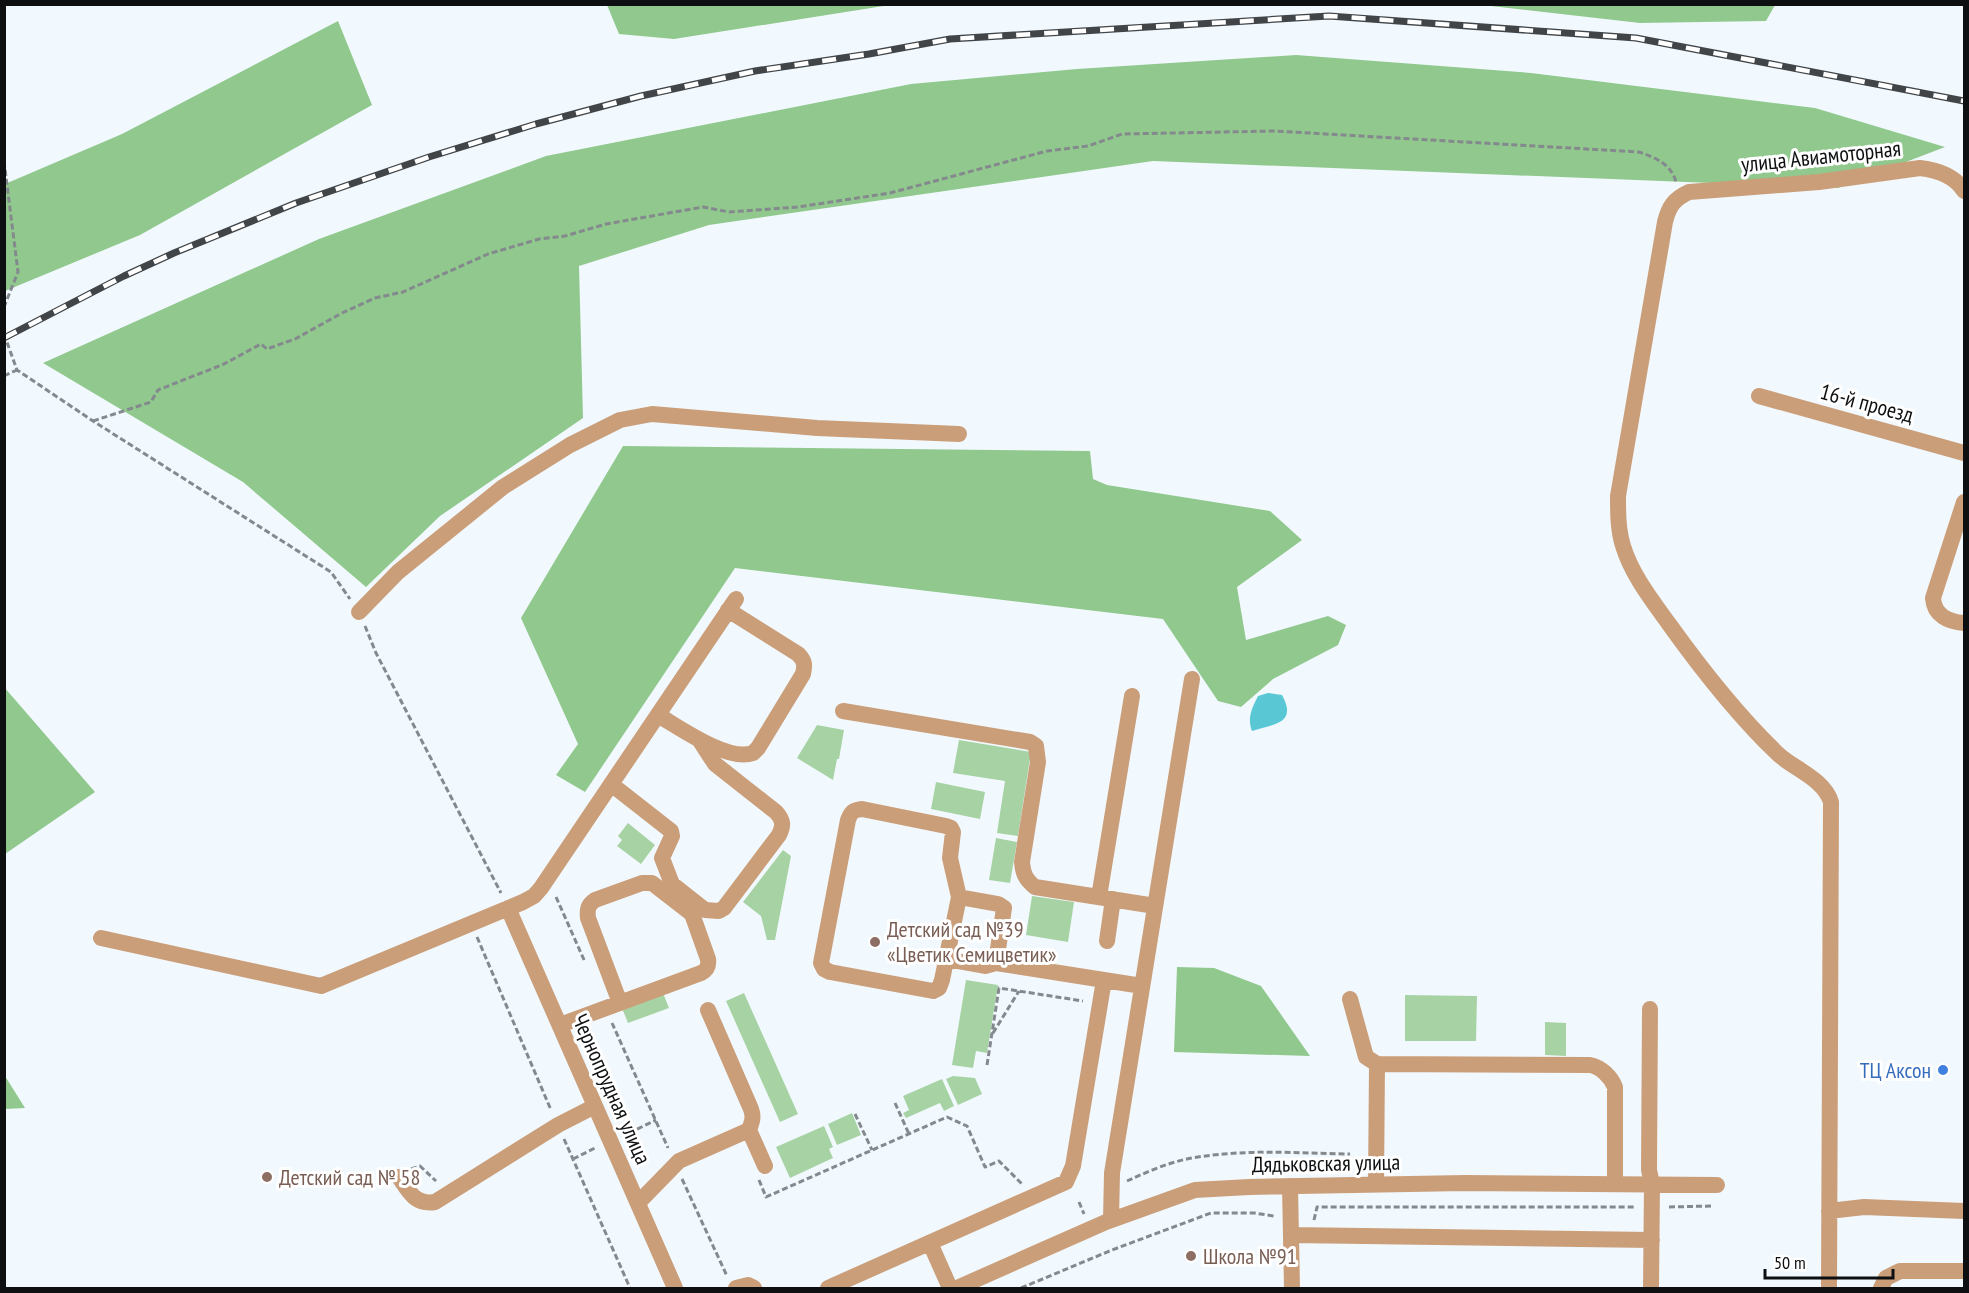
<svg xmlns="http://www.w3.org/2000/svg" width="1969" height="1293" font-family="'PT Sans Narrow',sans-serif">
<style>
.green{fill:#a7d3a4}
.forest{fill:#90c88d}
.water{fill:#5ac7d5}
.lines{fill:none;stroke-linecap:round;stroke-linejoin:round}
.path{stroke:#84898d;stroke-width:3;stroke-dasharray:6 3;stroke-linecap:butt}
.minor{stroke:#cb9e7a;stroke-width:16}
.rail-casing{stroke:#424548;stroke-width:7}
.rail{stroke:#fff;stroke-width:4.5;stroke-dasharray:14;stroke-linecap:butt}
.education-dot{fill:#8d6e63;stroke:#fff;stroke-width:2}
.shop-dot{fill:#3f7fe0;stroke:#fff;stroke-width:2}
.labels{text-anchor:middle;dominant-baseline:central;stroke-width:6;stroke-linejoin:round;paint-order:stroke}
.street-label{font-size:22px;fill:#0d0f11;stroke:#fff}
.education-label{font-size:22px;fill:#785e54;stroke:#fff;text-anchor:start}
.shop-label{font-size:22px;fill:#366cbe;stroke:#fff;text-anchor:end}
</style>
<rect width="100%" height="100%" fill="#f1f9fe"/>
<!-- green -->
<path class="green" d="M817,725L844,730L839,759H837L833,780L797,758Z
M959,740L1031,752L1018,836L997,833L1005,781L953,773Z
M936,782L985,792L980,819L931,809Z
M628,823L655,845L641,864L617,846L622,840L618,836Z
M996,838L1017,842L1010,883L989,880Z
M783,850L791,856L775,940H767L761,916L743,902Z
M1032,896L1074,902L1068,942L1026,935Z
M966,980L998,985L987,1053L976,1051L973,1068L952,1065Z
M663,993L669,1008L628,1023L622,1008Z
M744,993L798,1114L780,1122L726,1001Z
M1405,995L1477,996L1476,1041H1405Z
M1545,1022L1566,1023V1056L1545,1055Z
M953,1076L975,1078L982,1094L958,1105L946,1079Z
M942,1079L954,1106L944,1111L940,1103L906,1118L903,1113L909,1110L903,1096Z
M852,1113L861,1135L837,1145L828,1124Z
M824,1126L833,1147L829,1149L833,1158L790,1178L776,1147Z"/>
<!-- forest -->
<path class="forest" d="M607,5H890L674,39L619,34Z
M1482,5L1775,4V5L1766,21L1640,23Z
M338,21L372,105L140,235L5,291V184L122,134Z
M1296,55L1531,73L1815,108L1945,147L1838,188L1153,161L709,225L579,266L583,418L440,516L366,587L243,482L43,363L319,239L546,156L911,84L1077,69Z
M623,446L1090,451L1093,479L1107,485L1270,511L1302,540L1237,587L1246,640L1328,616L1346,625L1338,645L1273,679L1241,707L1218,701L1163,619L735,568L585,792L556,775L578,744L521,618Z
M4,687L95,792L5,854H4Z
M1177,967L1214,968L1261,986L1310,1056L1174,1052Z
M4,1076H5L25,1108L5,1109Z"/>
<!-- water -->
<path class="water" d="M1268,693L1282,695C1298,724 1273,724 1252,731C1247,718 1252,708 1258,696Z"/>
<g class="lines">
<!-- path -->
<path class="path" d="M4,161L18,272L4,307
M4,334L17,370L93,421L331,572L350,599
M4,376L17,370
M93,421L151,402L158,390L224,364L261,344L267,349L295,339L342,313L375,298L403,292L488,254L539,239L565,236L606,224L703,207L729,212L798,207L890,193L1047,151L1088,146L1122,134L1274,131L1639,152C1656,158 1671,164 1676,182
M365,626L376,653L501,893
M556,897L585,962
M477,937L551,1110
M612,1023L668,1148
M993,1033L1019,991
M987,1065L999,988L1083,1001
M895,1103L909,1134
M855,1114L872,1150
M629,1133L656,1120
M564,1139L630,1288
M573,1159L595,1148
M411,1169L420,1166L436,1181
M682,1179L727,1276
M759,1180L766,1197L947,1117L967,1126L985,1167L999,1161L1023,1185
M1127,1181C1147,1172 1169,1162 1192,1158C1244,1149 1297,1153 1350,1154
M1079,1202L1084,1214
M1669,1207L1711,1206
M1314,1220L1317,1207H1635
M1021,1288L1112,1250L1211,1213H1254L1274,1216"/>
<!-- minor -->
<path class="minor" d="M1759,396L1964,453
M1964,502L1933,598C1934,615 1948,622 1964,623
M359,612L398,572L503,487L570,445L620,420L652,414L817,428L959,434
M843,711L1030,742L1036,746L1038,762L1022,862C1023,873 1025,879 1035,887L1155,906
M658,715C680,728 728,762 753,753L758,748L803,674C805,665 805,661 798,654L728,610
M611,784L671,831L672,836L662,858L672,884L705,910L719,911L724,908L779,835C784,825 783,820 776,812L715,764L700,741
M862,809L946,826L951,828L953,832L950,858L959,897L942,980L939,988L933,991L830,972L824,969L821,963L848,820C851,812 853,810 862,809Z
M959,897L998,904L1004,908L996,963
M1099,897L1132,696
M508,908L675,1288
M101,938L321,986L523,902L534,896L541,888L736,599
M1107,941L1113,899
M946,959L985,966L996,963L1142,986
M1350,999L1366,1057L1377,1064
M1650,1009L1649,1170L1652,1184L1651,1288
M560,1025L701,973C707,970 709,966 708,959L692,914L652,883H642L595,900C588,905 587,909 588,918L620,1003
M749,1130L765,1166
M399,1177C409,1192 415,1205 435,1202L558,1125L595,1106
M1376,1185L1377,1064L1590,1065C1601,1067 1611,1077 1615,1087V1184
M1290,1186L1292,1288
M638,1203L679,1161L749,1130C752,1122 754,1117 751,1109L708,1010
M1829,1211L1864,1207L1964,1211
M1111,1220L1112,1173L1192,679
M1291,1235L1652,1240
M930,1243L950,1288
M736,1288L748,1285L754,1288
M828,1288L1066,1182L1073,1166L1104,980
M957,1288L1106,1222L1195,1190L1249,1187L1465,1183L1717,1185
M1829,1288L1831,802C1824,779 1794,769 1778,754C1737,715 1702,670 1669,624C1651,599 1632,575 1623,546C1618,530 1618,513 1618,496L1665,222C1669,206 1674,199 1689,192L1819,182L1920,168C1937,170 1955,176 1964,191
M1881,1288L1886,1278L1900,1271H1964"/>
<!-- rail casing -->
<g class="rail-casing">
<path id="rail" d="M4,338L124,276L174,253L296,203L429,157L536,124L641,96L755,71L869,54L950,39L1329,16L1636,38L1964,101"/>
</g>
<!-- rail -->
<use href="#rail" class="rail"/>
</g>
<!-- markers -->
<g class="education-dot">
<circle cx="875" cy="942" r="6"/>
<circle cx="267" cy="1177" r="6"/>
<circle cx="1191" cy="1256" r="6"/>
</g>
<circle class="shop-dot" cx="1943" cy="1070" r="6"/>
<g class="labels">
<!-- street labels -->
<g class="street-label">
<text transform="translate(1821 156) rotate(-6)">улица Авиамоторная</text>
<text transform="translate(1867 403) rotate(15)">16-й проезд</text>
<text transform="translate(612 1089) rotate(66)">Чернопрудная улица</text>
<text transform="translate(1326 1163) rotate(-1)">Дядьковская улица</text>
</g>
<!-- education labels -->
<g class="education-label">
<text x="887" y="929">Детский сад №39<tspan x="887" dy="25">«Цветик Семицветик»</tspan></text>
<text x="279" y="1177">Детский сад № 58</text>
<text x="1203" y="1256">Школа №91</text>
</g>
<!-- shop labels -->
<g class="shop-label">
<text x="1931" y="1070">ТЦ Аксон</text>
</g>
</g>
<!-- border -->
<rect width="1969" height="1293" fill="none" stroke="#0d0f11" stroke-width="12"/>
<!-- scale -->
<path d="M1765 1269v9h128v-9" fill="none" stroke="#0d0f11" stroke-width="3"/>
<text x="1774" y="1269" font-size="18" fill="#0d0f11" stroke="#ffffff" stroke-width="4.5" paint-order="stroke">50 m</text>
</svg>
